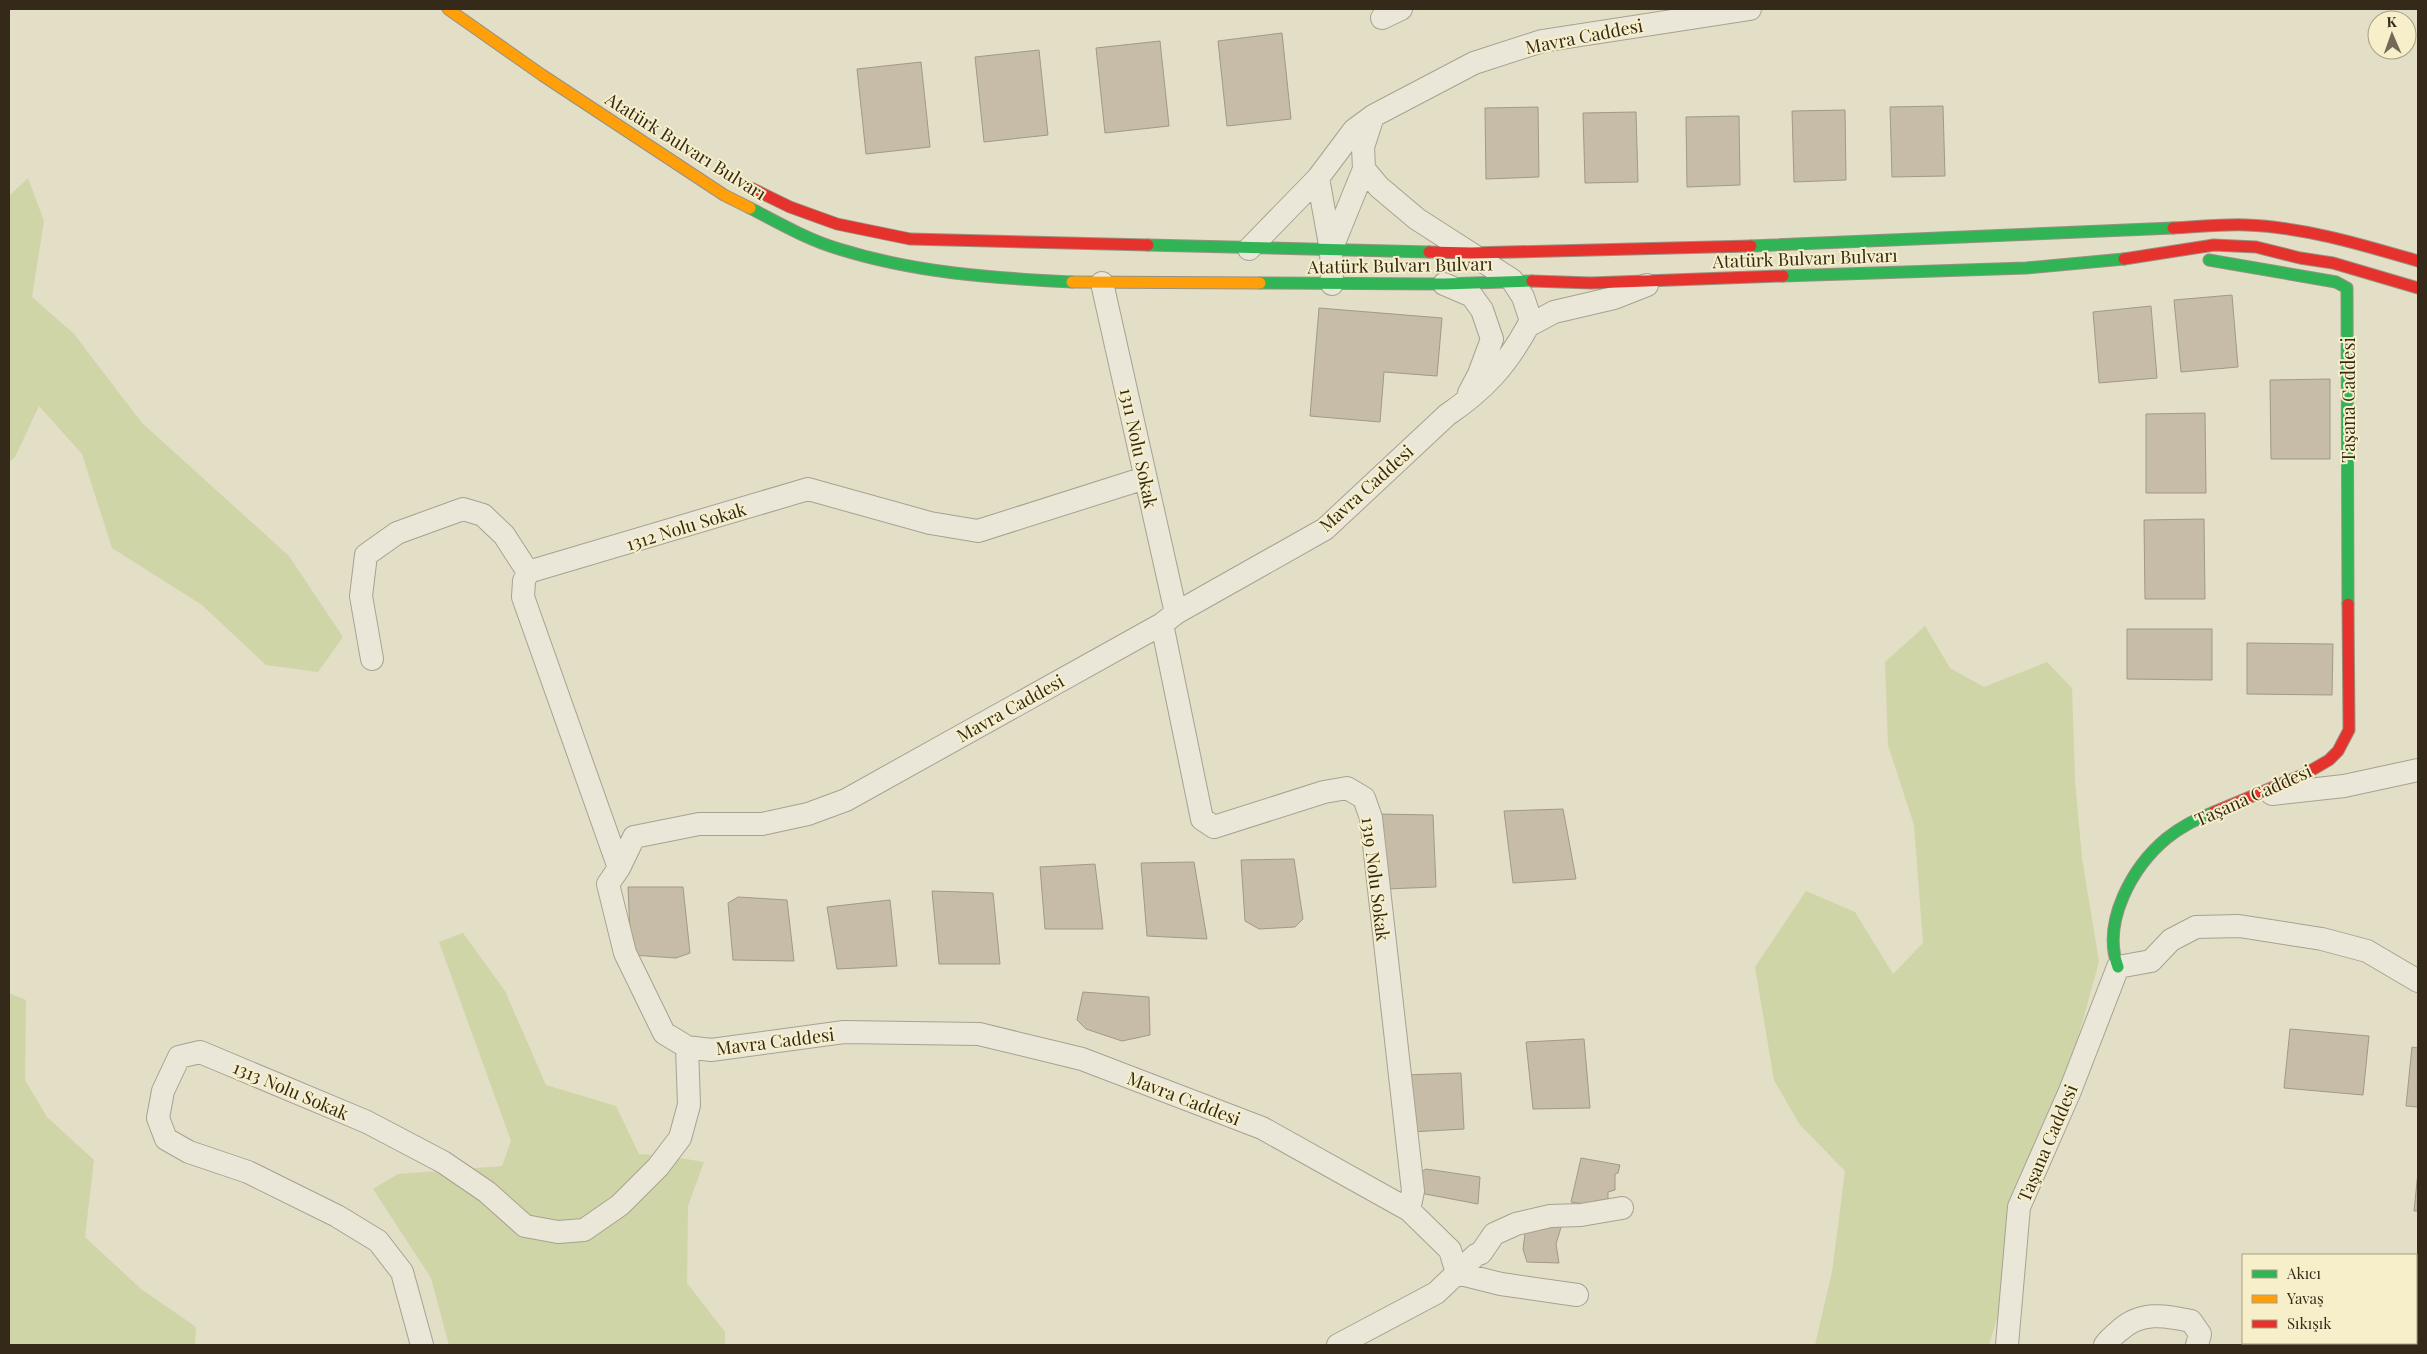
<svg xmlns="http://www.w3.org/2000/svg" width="2427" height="1354" font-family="'Playfair Display',serif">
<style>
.green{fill:#cfd5a7}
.building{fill:#c6bca7;stroke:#a29986}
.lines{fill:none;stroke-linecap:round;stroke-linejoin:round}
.street-casing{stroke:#a7a290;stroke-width:24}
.fast-casing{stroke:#979181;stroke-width:13}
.slow-casing{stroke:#979181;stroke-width:13}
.jam-casing{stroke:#979181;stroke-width:13}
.street{stroke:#eae7d9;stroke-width:22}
.fast{stroke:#30b455;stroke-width:11}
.slow{stroke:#ff9f0a;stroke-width:11}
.jam{stroke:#e5322d;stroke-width:11}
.labels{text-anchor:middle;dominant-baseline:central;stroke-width:4;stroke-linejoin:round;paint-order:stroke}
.street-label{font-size:18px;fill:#352a1a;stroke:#f6efca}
</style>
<rect width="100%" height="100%" fill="#e3dec6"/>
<!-- green -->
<path class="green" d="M28,178L44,221L32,297L74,334L142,423L289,556L343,637L318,672L266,665L202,605L112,548L82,454L39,406L15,457L9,462V196Z
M1925,626L1950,668L1984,687L2047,662L2072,688L2075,781L2082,858L2099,962L2028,1217L1989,1345H1815L1832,1272L1845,1171L1800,1125L1774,1080L1755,967L1806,891L1855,912L1893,974L1923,943L1914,825L1888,745L1885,662Z
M463,933L505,991L546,1085L616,1106L639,1154L668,1156L704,1162L688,1206L687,1283L725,1332V1345H449L431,1278L373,1189L398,1174L502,1166L511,1141L439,942Z
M9,993L26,1000L25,1080L47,1117L94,1160L85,1237L141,1289L196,1327L195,1345H9Z"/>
<!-- building -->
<path class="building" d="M1282,33L1291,119L1227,126L1218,41Z
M1160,41L1169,126L1105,133L1096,48Z
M1039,50L1048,135L984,142L975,57Z
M921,62L930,147L866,154L857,69Z
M1943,106L1945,176L1892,177L1890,107Z
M1538,107L1539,177L1486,179L1485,108Z
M1845,110L1846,180L1794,182L1792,111Z
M1636,112L1638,182L1585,183L1583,113Z
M1739,116L1740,185L1687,187L1686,117Z
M2232,295L2238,367L2181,372L2174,300Z
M2151,306L2157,378L2099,383L2093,312Z
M1319,308L1442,318L1437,376L1384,372L1380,422L1310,416Z
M2330,379V459H2271L2270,380Z
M2205,413L2206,493H2146V414Z
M2204,519L2205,599H2145L2144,520Z
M2127,629H2212V680L2127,679Z
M2247,643L2333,644L2332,695L2247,694Z
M1563,809L1576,879L1513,883L1504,811Z
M1377,814L1433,815L1436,887L1385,889Z
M1294,859L1303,919L1295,927L1259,929L1245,921L1241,860Z
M1194,862L1207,939L1147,936L1141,863Z
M1095,864L1103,929H1045L1040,867Z
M628,887H683L690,953L676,958L631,955Z
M932,891L993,893L1000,964H939Z
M738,897L787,900L794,961L733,960L728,903Z
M890,900L897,966L837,969L827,907Z
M1083,992L1149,997L1150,1035L1122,1041L1086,1029L1077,1020Z
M2290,1029L2369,1036L2363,1095L2284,1088Z
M1584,1039L1590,1108L1533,1109L1526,1042Z
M2412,1047L2418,1048V1107L2406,1106Z
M1461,1073L1464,1129L1411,1132L1404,1075Z
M1581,1158L1620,1165L1618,1173L1615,1174V1190L1608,1192V1199L1595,1201L1592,1205L1571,1202Z
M1426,1169L1480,1177L1478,1204L1420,1193L1419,1173Z
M2418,1172V1211H2414Z
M1562,1224L1556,1244L1559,1263L1527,1262L1523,1249L1526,1226Z"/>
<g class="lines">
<!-- street casing -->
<g class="street-casing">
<path id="street" d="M1382,18L1401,9
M1318,178L1331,250L1332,284
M1249,249L1318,178L1354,130L1373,116L1474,63L1542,41L1750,9
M1331,250L1364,169
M1102,283L1176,613
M1444,284L1472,296L1482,310L1492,339L1479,374L1469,393
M1528,326L1554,312L1614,298L1647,285
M1162,624L1202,819L1214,827L1324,792L1347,788L1364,798L1371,818L1413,1191L1409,1210
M372,659L361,596L366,555L397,533L463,509L483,515L504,535L528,572
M2272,794L2344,786L2418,770
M619,868L523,597L524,581L528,572L808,489L930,523L978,531L1145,478
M1577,1295L1501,1284L1457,1273L1476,1255L1481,1253L1494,1234L1516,1224L1550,1216L1581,1215L1622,1208
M422,1345L402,1272L378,1241L337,1216L248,1172L189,1152L166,1139L158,1118L163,1091L179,1057L200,1052L367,1122L443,1162L487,1192L525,1226L558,1232L584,1230L620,1205L658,1167L680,1138L689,1105L687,1047
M1338,1345L1436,1293L1457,1273L1450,1250L1409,1210L1262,1128L1082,1059L979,1034L844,1032L711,1050L687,1047L664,1033L625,953L608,884L619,868L634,837L699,824H762L808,814L846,800L1162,624L1176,613L1325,529L1447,415C1485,389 1506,366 1528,326L1532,324L1523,297L1512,280L1417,219L1379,187L1364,169L1363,147L1373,116
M2007,1345L2019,1207L2070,1091L2118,967L2151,961L2171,940L2196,927L2239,926L2322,939L2367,951L2418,981
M2105,1345C2109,1339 2114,1335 2119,1331C2140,1311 2165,1315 2191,1321L2200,1334L2197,1345"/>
</g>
<!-- fast casing -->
<g class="fast-casing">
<path id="fast" d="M750,208C779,223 808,240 839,249C916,273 992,278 1072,282
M1148,245L1429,252
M1751,246L2173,228
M2209,260L2336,282L2347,288L2348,604
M1783,276L2026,268L2124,259
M1260,283L1444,284L1532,281
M2118,967C2101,922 2133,866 2167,838C2181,827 2198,818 2214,812"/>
</g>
<!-- slow casing -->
<g class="slow-casing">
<path id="slow" d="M448,9L542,75L724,195L750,208
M1072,282L1260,283"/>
</g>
<!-- jam casing -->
<g class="jam-casing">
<path id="jam" d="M751,188L790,207L837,224L910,239L1148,245
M2173,228C2197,227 2222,224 2246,225C2304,227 2363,245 2418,261
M1429,252L1471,253L1751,246
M2124,259L2214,245L2256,247L2300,258L2333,263L2418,288
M1532,281L1591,283L1783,276
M2214,812L2305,774L2329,760L2338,751L2349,730L2348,604"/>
</g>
<!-- street -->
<use href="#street" class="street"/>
<!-- fast -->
<use href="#fast" class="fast"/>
<!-- slow -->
<use href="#slow" class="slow"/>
<!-- jam -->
<use href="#jam" class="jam"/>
</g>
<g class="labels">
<!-- street labels -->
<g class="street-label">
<text transform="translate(1584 36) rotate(-11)">Mavra Caddesi</text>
<text transform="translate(686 146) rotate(32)">Atatürk Bulvarı Bulvarı</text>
<text transform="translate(1805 258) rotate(-2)">Atatürk Bulvarı Bulvarı</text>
<text transform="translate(1400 265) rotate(-1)">Atatürk Bulvarı Bulvarı</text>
<text transform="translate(2348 400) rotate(-90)">Taşana Caddesi</text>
<text transform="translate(1139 448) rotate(78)">1311 Nolu Sokak</text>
<text transform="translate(1366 488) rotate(-42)">Mavra Caddesi</text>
<text transform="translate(686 526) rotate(-17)">1312 Nolu Sokak</text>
<text transform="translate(1010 708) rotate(-29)">Mavra Caddesi</text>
<text transform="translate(2253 795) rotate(-24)">Taşana Caddesi</text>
<text transform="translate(1376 879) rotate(83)">1319 Nolu Sokak</text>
<text transform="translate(775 1041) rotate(-7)">Mavra Caddesi</text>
<text transform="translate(291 1090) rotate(23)">1313 Nolu Sokak</text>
<text transform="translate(1184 1098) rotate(21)">Mavra Caddesi</text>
<text transform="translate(2047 1143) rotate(-67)">Taşana Caddesi</text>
</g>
</g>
<!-- border -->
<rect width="2427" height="1354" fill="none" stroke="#352a1a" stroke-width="20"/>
<!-- legend -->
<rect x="2242" y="1254" width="175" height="90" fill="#f6efca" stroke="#a9a084"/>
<rect x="2252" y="1270" width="25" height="8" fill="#30b455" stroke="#a9a084"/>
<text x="2287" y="1279" font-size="15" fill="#352a1a">Akıcı</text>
<rect x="2252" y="1295" width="25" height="8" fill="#ff9f0a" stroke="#a9a084"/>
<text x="2287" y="1304" font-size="15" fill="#352a1a">Yavaş</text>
<rect x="2252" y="1320" width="25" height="8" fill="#e5322d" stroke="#a9a084"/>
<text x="2287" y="1329" font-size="15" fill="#352a1a">Sıkışık</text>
<!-- north arrow -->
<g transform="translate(2392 35) rotate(358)"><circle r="24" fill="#f6efca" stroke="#a9a084"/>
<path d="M0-4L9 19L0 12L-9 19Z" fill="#726956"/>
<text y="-8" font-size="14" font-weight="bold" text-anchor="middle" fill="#352a1a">K</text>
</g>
</svg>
